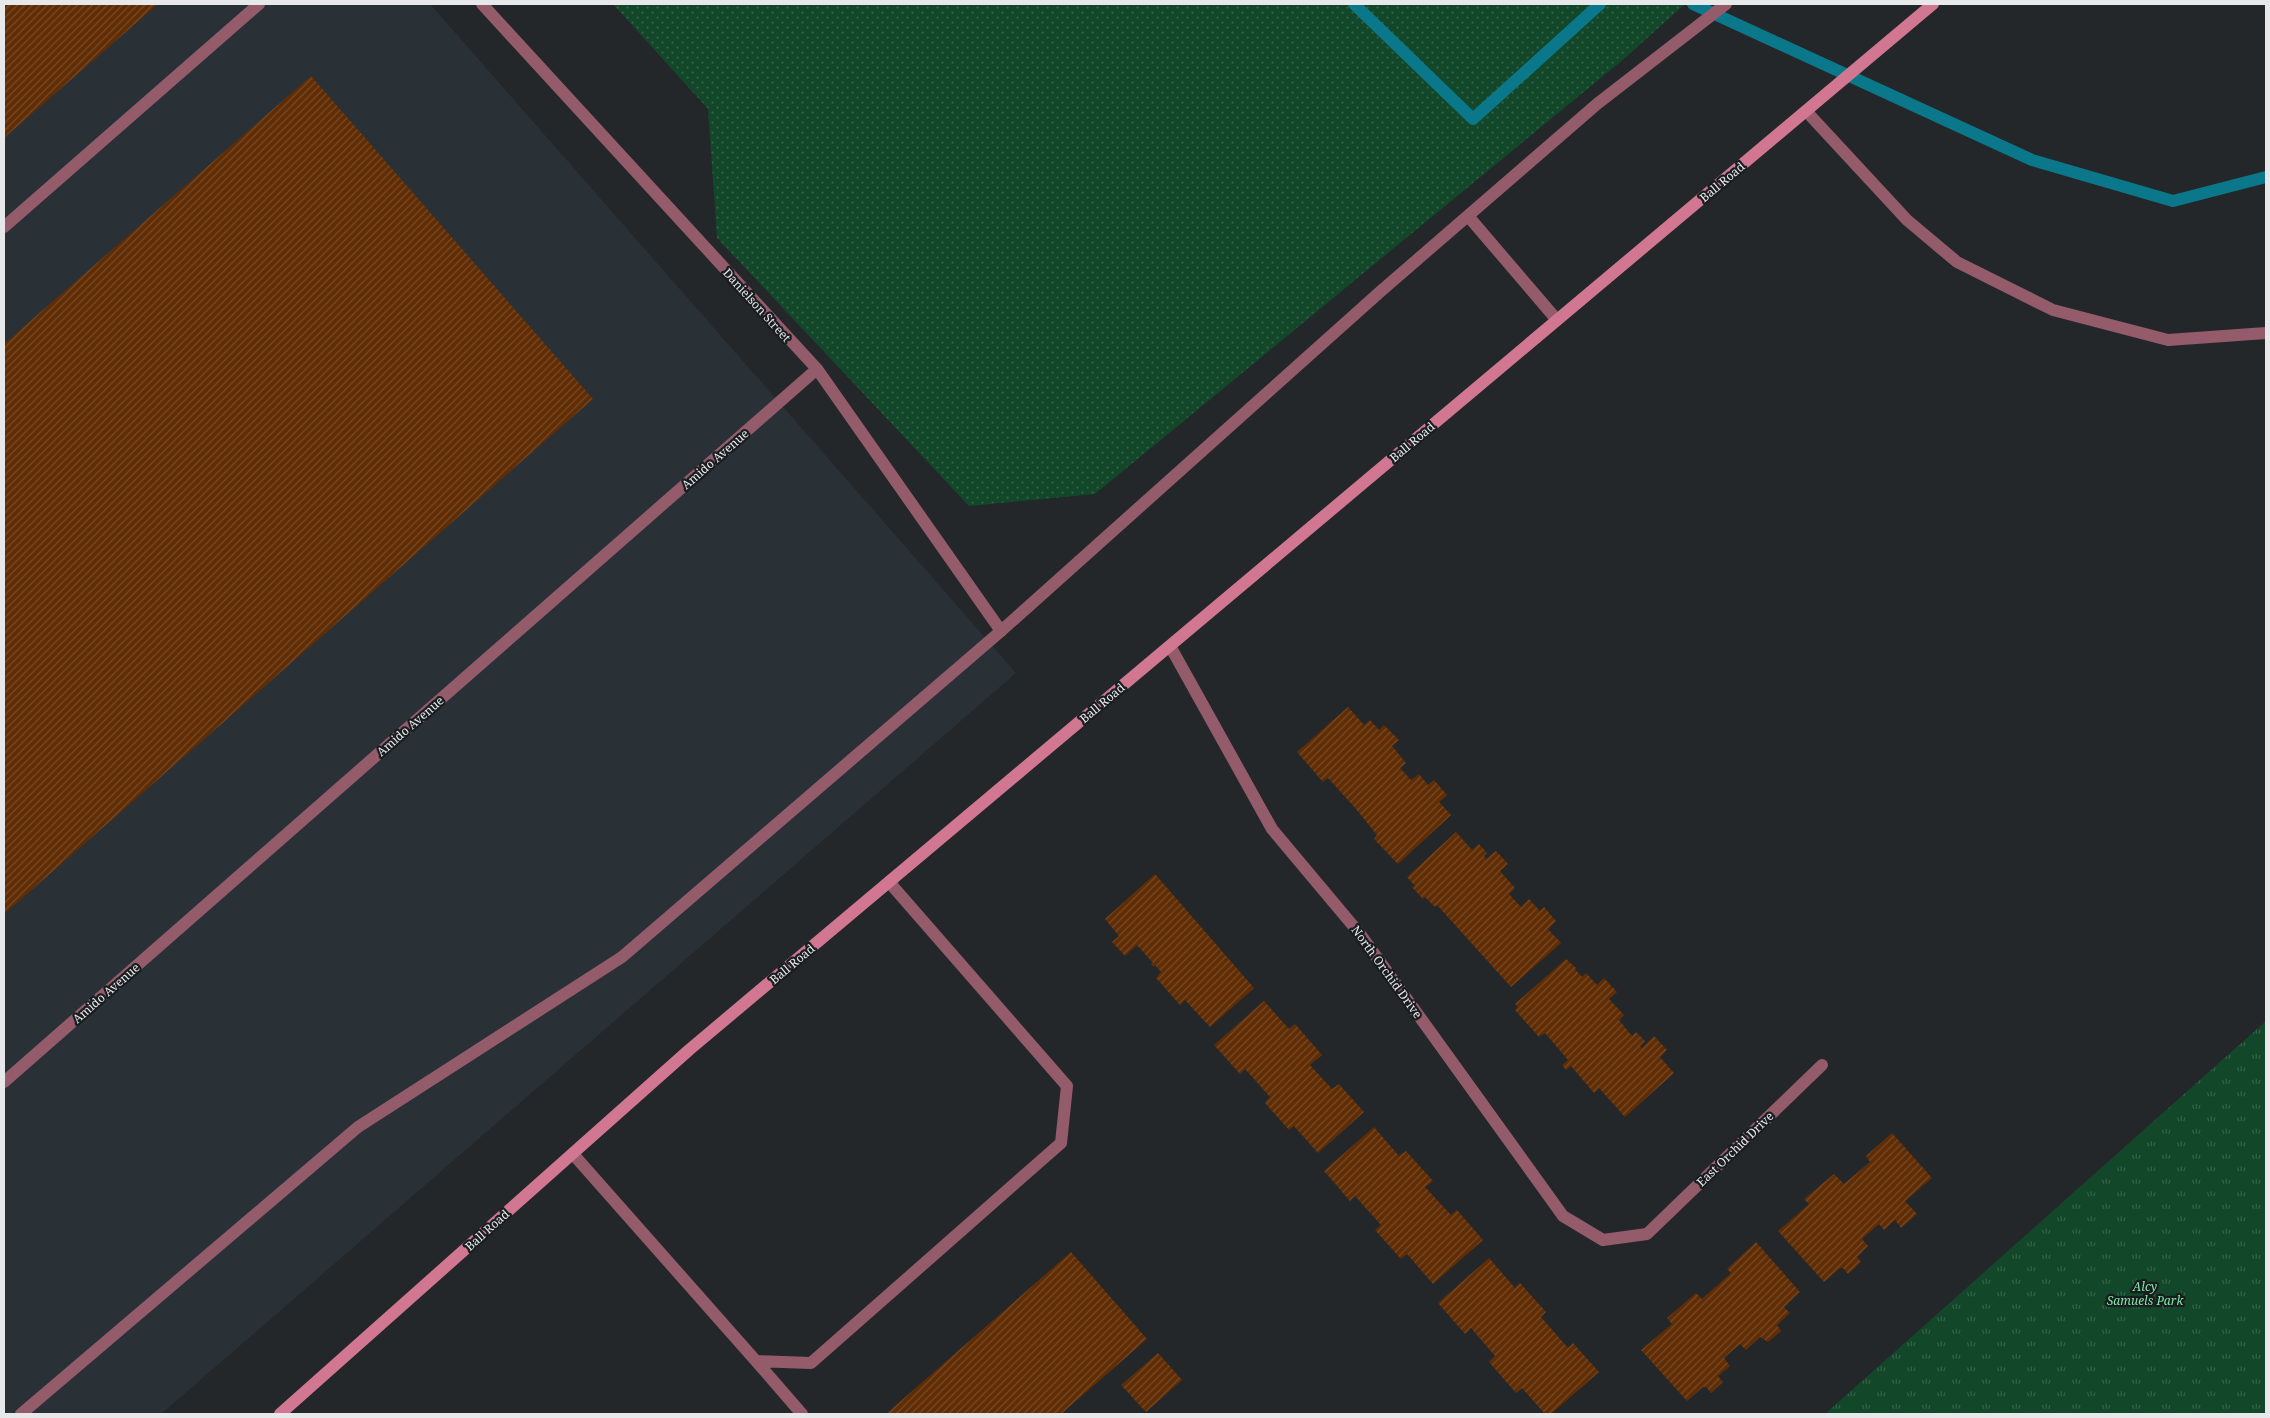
<svg xmlns="http://www.w3.org/2000/svg" width="2270" height="1418" font-family="'Noto Serif',serif">
<style>
.built{fill:#293137}
.grass{fill:url(#grass-dots)}
.park{fill:url(#park-tufts)}
.lines{fill:none;stroke-linecap:round;stroke-linejoin:round}
.stream{stroke:#0a788a;stroke-width:12}
.building{fill:url(#building-hatch)}
.lane{stroke:#945b6b;stroke-width:12}
.street{stroke:#945b6b;stroke-width:12}
.secondary{stroke:#d27792;stroke-width:12}
.labels{text-anchor:middle;dominant-baseline:central;stroke-width:4.5;stroke-linejoin:round;paint-order:stroke}
.street-label{font-size:12px;fill:#e6e8ea;stroke:#1a1d20}
.park-label{font-size:12px;font-style:italic;fill:#7deca6;stroke:#1a1d20}
</style>
<defs>
<pattern id="grass-dots" width="8" height="8" patternUnits="userSpaceOnUse" patternTransform="scale(1.25)"><rect width="8" height="8" fill="#124729"/><path d="M2 2h.1M6 6h.1" fill="none" stroke="#346248" stroke-width="1.8" stroke-linecap="round"/></pattern>
<pattern id="park-tufts" width="24" height="20" patternUnits="userSpaceOnUse" patternTransform="scale(1.25)"><rect width="24" height="20" fill="#124729"/><path d="M3 7l-1-3M5 7V3M7 7l1-3M15 17l-1-3M17 17v-4M19 17l1-3" fill="none" stroke="#346248"/></pattern>
<pattern id="building-hatch" width="6" height="6" patternUnits="userSpaceOnUse" patternTransform="scale(1.25)"><rect width="6" height="6" fill="#602c03"/><path d="M-1 1l2-2M0 6l6-6M5 7l2-2" fill="none" stroke="#774b28"/></pattern>
</defs>
<rect width="100%" height="100%" fill="#242729"/>
<!-- built -->
<path class="built" d="M4,4H430L1016,673L161,1414H4Z"/>
<!-- grass -->
<path class="grass" d="M613,4H1685L1625,58L1095,494L969,506L717,238L708,109Z"/>
<!-- park -->
<path class="park" d="M2266,1021V1414H1825Z"/>
<g class="lines">
<!-- stream -->
<path class="stream" d="M1354,4L1473,119L1600,4
M1693,4L2032,160L2173,201L2266,177"/>
</g>
<!-- building -->
<path class="building" d="M4,4H158L4,138Z
M311,76L593,399L4,914V344Z
M1348,707L1364,725L1370,720L1379,730L1384,725L1399,740L1392,746L1406,763L1400,768L1411,780L1419,774L1428,785L1434,780L1447,795L1439,802L1451,815L1398,864L1374,839L1377,835L1356,809L1328,778L1323,782L1297,752Z
M1456,832L1472,850L1479,844L1487,853L1484,856L1486,859L1496,851L1508,864L1500,871L1515,888L1509,894L1521,907L1529,899L1540,911L1544,907L1556,921L1548,929L1561,943L1511,987L1437,905L1435,907L1425,897L1423,899L1412,887L1415,886L1407,877Z
M1155,874L1254,988L1210,1027L1185,1000L1180,1005L1156,978L1161,972L1155,965L1154,967L1151,964L1153,963L1137,945L1125,956L1112,942L1119,936L1105,919Z
M1566,959L1576,968L1575,969L1582,977L1586,973L1597,985L1604,978L1617,992L1609,999L1624,1015L1619,1020L1632,1036L1636,1032L1645,1041L1640,1046L1642,1048L1654,1036L1667,1050L1660,1057L1674,1073L1625,1117L1599,1088L1594,1093L1571,1066L1566,1070L1562,1065L1568,1060L1545,1033L1539,1037L1515,1010L1518,1007L1515,1004Z
M1264,1001L1289,1029L1295,1024L1322,1055L1310,1065L1332,1089L1339,1084L1364,1112L1318,1153L1294,1126L1289,1130L1265,1103L1270,1097L1245,1069L1240,1074L1214,1045Z
M1374,1127L1399,1156L1406,1151L1433,1181L1425,1187L1451,1215L1457,1210L1483,1240L1433,1284L1407,1254L1401,1259L1375,1230L1381,1225L1355,1196L1350,1201L1324,1171Z
M1892,1133L1932,1178L1905,1201L1917,1214L1901,1228L1895,1220L1884,1230L1879,1224L1862,1239L1868,1246L1857,1257L1861,1262L1848,1274L1843,1268H1840L1824,1282L1778,1231L1809,1204L1804,1199L1834,1174L1844,1184L1870,1162L1866,1156Z
M1756,1242L1800,1292L1784,1307L1790,1313L1777,1325L1781,1331L1768,1342L1760,1337L1746,1350L1740,1344L1724,1358L1730,1366L1718,1376L1723,1382L1711,1393L1706,1387H1703L1687,1401L1641,1350L1672,1324L1667,1318L1696,1293L1702,1299L1731,1273L1727,1269Z
M1071,1252L1147,1339L1061,1414H886Z
M1489,1258L1515,1288L1520,1283L1546,1312L1541,1317L1568,1348L1573,1343L1599,1372L1551,1414H1545L1522,1388L1516,1393L1489,1362L1495,1356L1471,1328L1465,1334L1438,1303Z
M1158,1353L1182,1380L1146,1412L1121,1385Z"/>
<g class="lines">
<!-- lane -->
<path class="lane" d="M1806,111L1907,220L1957,262L2053,310L2168,340L2266,333
M1468,216L1557,320
M573,1154L756,1361L811,1363L1061,1143L1067,1086L889,882
M756,1361L802,1414
M21,1414L358,1127L622,957L1001,631L1381,291L1597,104L1726,4"/>
<!-- street -->
<path class="street" d="M482,4L817,369L1001,631
M4,227L259,4
M1170,646L1272,829L1360,934L1563,1216L1603,1240L1647,1234L1822,1065
M4,1082L817,369"/>
<!-- secondary -->
<path class="secondary" d="M280,1414L689,1050L1933,4"/>
</g>
<g class="labels">
<!-- street labels -->
<g class="street-label">
<text transform="translate(1722 182) rotate(-40)">Ball Road</text>
<text transform="translate(757 305) rotate(48)">Danielson Street</text>
<text transform="translate(1412 442) rotate(-40)">Ball Road</text>
<text transform="translate(715 459) rotate(-41)">Amido Avenue</text>
<text transform="translate(1102 703) rotate(-40)">Ball Road</text>
<text transform="translate(410 726) rotate(-41)">Amido Avenue</text>
<text transform="translate(792 964) rotate(-40)">Ball Road</text>
<text transform="translate(1387 972) rotate(54)">North Orchid Drive</text>
<text transform="translate(106 993) rotate(-41)">Amido Avenue</text>
<text transform="translate(1735 1149) rotate(-44)">East Orchid Drive</text>
<text transform="translate(487 1230) rotate(-42)">Ball Road</text>
</g>
<!-- park labels -->
<g class="park-label">
<text x="2145" y="1286">Alcy<tspan x="2145" dy="14">Samuels Park</tspan></text>
</g>
</g>
<!-- border -->
<rect width="2270" height="1418" fill="none" stroke="#e6e8ea" stroke-width="10"/>
</svg>
